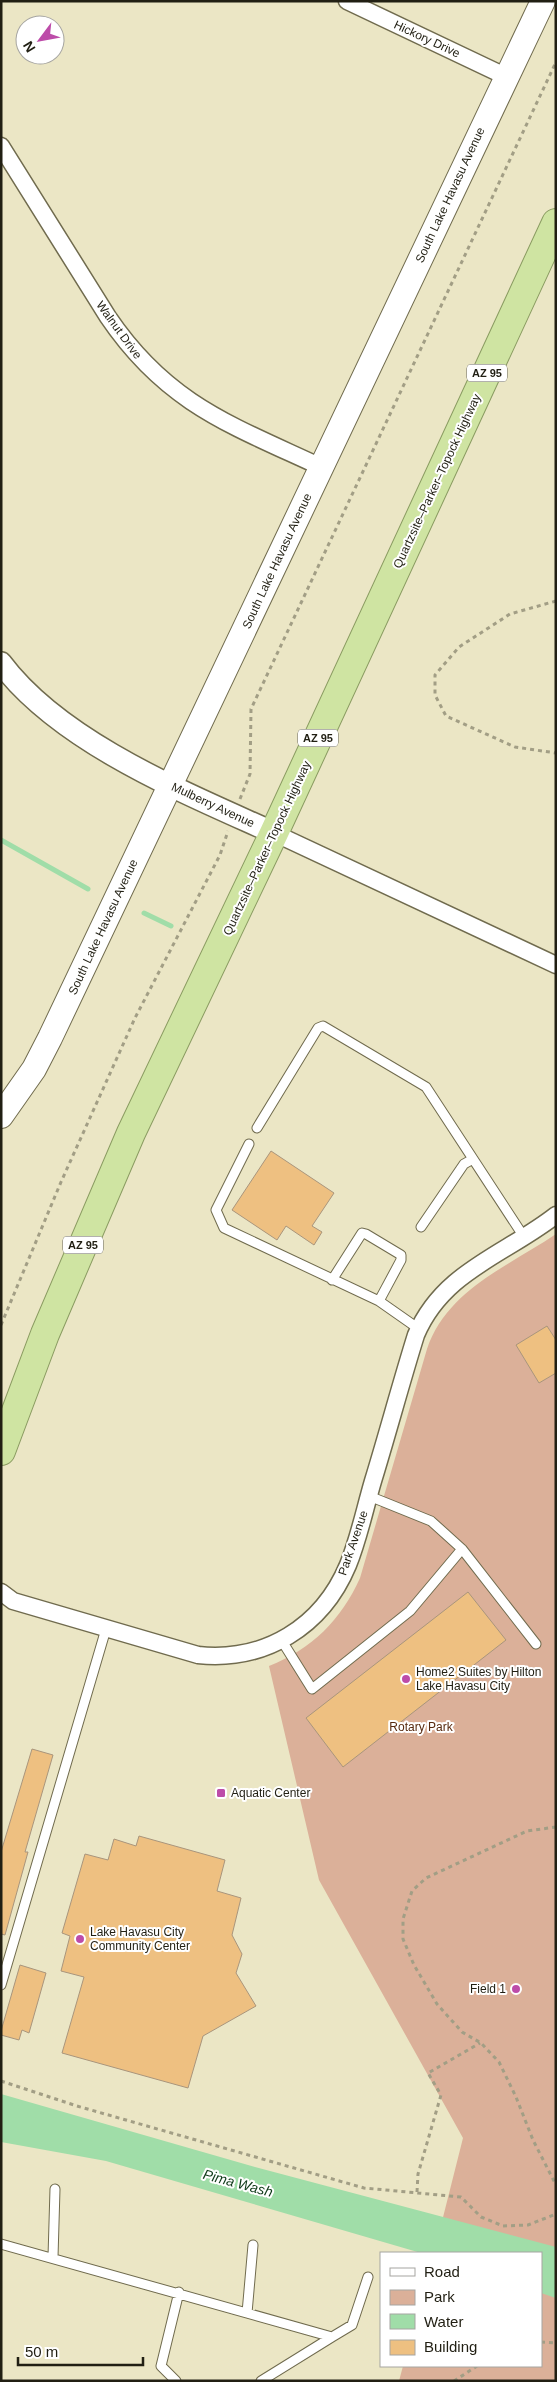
<svg xmlns="http://www.w3.org/2000/svg" width="557" height="2382" font-family="Helvetica,sans-serif">
<style>
.green{fill:#dbb099}
.water{fill:#a0dda8}
.lines{fill:none;stroke-linecap:round;stroke-linejoin:round}
.stream{stroke:#a0dda8;stroke-width:5}
.building{fill:#eec081;stroke:#a9957c}
.service-casing{stroke:#706b4e;stroke-width:11}
.minor-casing{stroke:#706b4e;stroke-width:19}
.tertiary-casing{stroke:#706b4e;stroke-width:24}
.secondary-casing{stroke:#706b4e;stroke-width:26}
.trunk-casing{stroke:#8a9b61;stroke-width:30}
.path{stroke:#a29e85;stroke-width:3;stroke-dasharray:4 4;stroke-linecap:butt}
.service{stroke:#fff;stroke-width:9}
.minor{stroke:#fff;stroke-width:16}
.tertiary{stroke:#fff;stroke-width:21}
.secondary{stroke:#fff;stroke-width:24}
.trunk{stroke:#cfe4a2;stroke-width:28}
.poi-dot{fill:#bd4ca9;stroke:#fff;stroke-width:2}
.labels{text-anchor:middle;dominant-baseline:central;stroke-width:4;stroke-linejoin:round;paint-order:stroke}
.shield{fill:#fff;stroke:#64625a;stroke-width:1}
.shield-label{font-size:11px;font-weight:bold;fill:#211f13}
.street-label{font-size:12px;fill:#211f13;stroke:#fff}
.poi-label{font-size:12px;fill:#211f13;stroke:#fff;text-anchor:start}
.park-label{font-size:12px;fill:#582b10;stroke:#fff}
.water-label{font-size:14px;font-style:italic;fill:#0e3a18;stroke:#fff}
</style>
<rect width="100%" height="100%" fill="#ebe6c5"/>
<!-- green -->
<path class="green" d="M556,1234V2381H399L403,2366H541V2253H434L463,2138L319,1880L269,1666C312,1649 341,1620 360,1578L427,1349C447,1290 507,1267 556,1234Z"/>
<!-- water -->
<path class="water" d="M1,2094L255,2167L556,2247V2298L541,2293V2253H421L106,2161L1,2142Z"/>
<g class="lines">
<!-- stream -->
<path class="stream" d="M1,840L88,889
M144,913L171,926"/>
</g>
<!-- building -->
<path class="building" d="M271,1151L334,1193L312,1226L322,1232L314,1245L286,1226L277,1240L232,1210Z
M547,1326L556,1340V1373L539,1383L516,1345Z
M468,1592L506,1640L343,1767L306,1718Z
M32,1749L53,1755L25,1852H28L5,1935L1,1934V1852Z
M139,1836L225,1860L217,1891L241,1898L232,1935L242,1954L236,1973L256,2006L203,2036L188,2088L62,2053L84,1977L61,1971L70,1936L62,1933L85,1854L108,1860L114,1839L136,1846Z
M20,1965L46,1973L29,2033L22,2030L19,2040L1,2035V2031Z"/>
<g class="lines">
<!-- service casing -->
<g class="service-casing">
<path id="service" d="M257,1128L318,1028L323,1026L426,1087L524,1237
M249,1144L216,1210L224,1228L379,1301L419,1329
M421,1227L464,1164L473,1159
M332,1280L362,1233L366,1234L401,1255V1260L379,1301
M369,1496L431,1521L462,1549
M282,1641L312,1689L410,1611L462,1549L536,1644
M1,1985L106,1629
M1,2244L332,2337L261,2381
M53,2257L55,2189
M247,2313L253,2245
M332,2337L352,2325L368,2277
M176,2381L161,2366L179,2292"/>
</g>
<!-- minor casing -->
<g class="minor-casing">
<path id="minor" d="M347,1L507,77
M1,146L108,317C167,404 231,425 321,467
M274,833L556,965
M1,1592L13,1601L198,1655C265,1662 322,1627 348,1565C359,1538 365,1508 373,1481C388,1432 401,1383 416,1335C443,1271 505,1255 556,1215"/>
</g>
<!-- tertiary casing -->
<g class="tertiary-casing">
<path id="tertiary" d="M1,663C61,743 186,793 274,833"/>
</g>
<!-- secondary casing -->
<g class="secondary-casing">
<path id="secondary" d="M1,1116L34,1069L50,1038L543,1"/>
</g>
<!-- trunk casing -->
<g class="trunk-casing">
<path id="trunk" d="M1,1451L45,1334L131,1133L274,833L556,223"/>
</g>
<!-- path -->
<path class="path" d="M556,601L510,614L459,647L435,675V695L446,716L515,747L556,753
M240,799L250,774L251,709L556,62
M1,1325L61,1182L135,1018L220,855L228,831
M556,1827L527,1831L426,1878L412,1891L403,1919V1939L414,1965L437,2004L462,2032L481,2043L499,2062L516,2097L533,2140L556,2185
M1,2081L77,2106L364,2188L461,2197L481,2217L503,2226L528,2225L556,2214
M417,2192L418,2174L441,2095L428,2073L480,2043
M541,2342L556,2343
M454,2381L477,2366"/>
<!-- service -->
<use href="#service" class="service"/>
<!-- minor -->
<use href="#minor" class="minor"/>
<!-- tertiary -->
<use href="#tertiary" class="tertiary"/>
<!-- secondary -->
<use href="#secondary" class="secondary"/>
<!-- trunk -->
<use href="#trunk" class="trunk"/>
</g>
<!-- markers -->
<g class="poi-dot">
<circle cx="406" cy="1679" r="5"/>
<rect x="216" y="1788" width="10" height="10" rx="2.5"/>
<circle cx="80" cy="1939" r="5"/>
<circle cx="516" cy="1989" r="5"/>
</g>
<g class="labels">
<!-- shield labels -->
<g class="shield">
<rect x="467" y="364.5" width="40" height="17" rx="4"/>
<rect x="298" y="729.5" width="40" height="17" rx="4"/>
<rect x="63" y="1236.5" width="40" height="17" rx="4"/>
</g>
<g class="shield-label">
<text x="487" y="373">AZ 95</text>
<text x="318" y="738">AZ 95</text>
<text x="83" y="1245">AZ 95</text>
</g>
<!-- street labels -->
<g class="street-label">
<text transform="translate(427 39) rotate(25)">Hickory Drive</text>
<text transform="translate(450 195) rotate(-65)">South Lake Havasu Avenue</text>
<text transform="translate(119 330) rotate(54)">Walnut Drive</text>
<text transform="translate(437 481) rotate(-65)">Quartzsite–Parker–Topock Highway</text>
<text transform="translate(277 561) rotate(-65)">South Lake Havasu Avenue</text>
<text transform="translate(213 805) rotate(25)">Mulberry Avenue</text>
<text transform="translate(267 848) rotate(-65)">Quartzsite–Parker–Topock Highway</text>
<text transform="translate(103 927) rotate(-65)">South Lake Havasu Avenue</text>
<text transform="translate(353 1543) rotate(-71)">Park Avenue</text>
</g>
<!-- poi labels -->
<g class="poi-label">
<text x="416" y="1672">Home2 Suites by Hilton<tspan x="416" dy="14">Lake Havasu City</tspan></text>
<text x="231" y="1793">Aquatic Center</text>
<text x="90" y="1932">Lake Havasu City<tspan x="90" dy="14">Community Center</tspan></text>
<text x="506" y="1989" text-anchor="end">Field 1</text>
</g>
<!-- park labels -->
<g class="park-label">
<text x="421" y="1727">Rotary Park</text>
</g>
<!-- water labels -->
<g class="water-label">
<text transform="translate(238 2183) rotate(15)">Pima Wash</text>
</g>
</g>
<!-- border -->
<rect width="557" height="2382" fill="none" stroke="#211f13" stroke-width="5"/>
<!-- legend -->
<rect x="380" y="2252" width="162" height="115" fill="#ffffff" stroke="#a6a5a1"/>
<rect x="390" y="2268" width="25" height="8" fill="#ffffff" stroke="#a6a5a1"/>
<text x="424" y="2277" font-size="15" fill="#211f13">Road</text>
<rect x="390" y="2290" width="25" height="15" fill="#dbb099" stroke="#a6a5a1"/>
<text x="424" y="2302" font-size="15" fill="#211f13">Park</text>
<rect x="390" y="2314" width="25" height="15" fill="#a0dda8" stroke="#a6a5a1"/>
<text x="424" y="2327" font-size="15" fill="#211f13">Water</text>
<rect x="390" y="2340" width="25" height="15" fill="#eec081" stroke="#a6a5a1"/>
<text x="424" y="2352" font-size="15" fill="#211f13">Building</text>
<!-- north arrow -->
<g transform="translate(40 40) rotate(238)"><circle r="24" fill="#ffffff" stroke="#a6a5a1"/>
<path d="M0-4L9 19L0 12L-9 19Z" fill="#bd4ca9"/>
<text y="-8" font-size="14" font-weight="bold" text-anchor="middle" fill="#211f13">N</text>
</g>
<!-- scale -->
<path d="M18 2357v8h125v-8" fill="none" stroke="#211f13" stroke-width="2.5"/>
<text x="25" y="2357" font-size="15" fill="#211f13" stroke="#ffffff" stroke-width="4" paint-order="stroke">50 m</text>
</svg>
